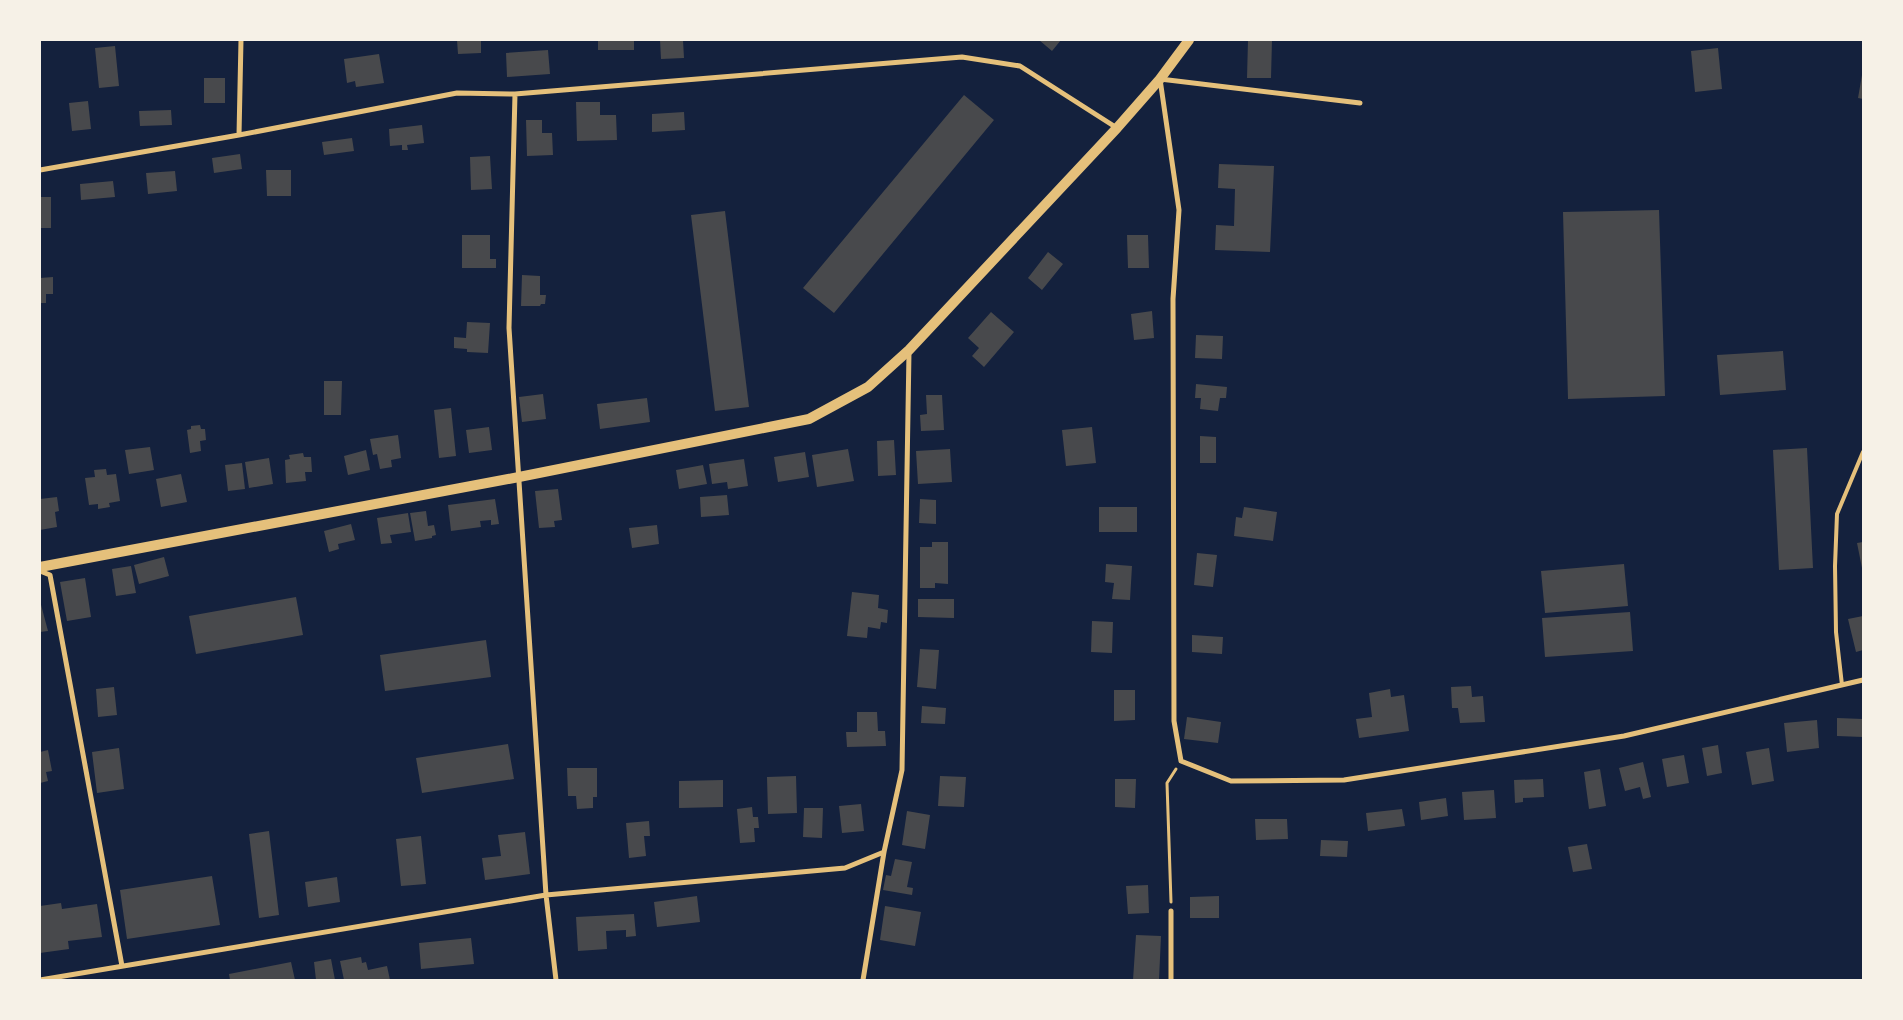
<svg xmlns="http://www.w3.org/2000/svg" width="1903" height="1020" font-family="'Open Sans',sans-serif">
<style>
.building{fill:#48494c}
.lines{fill:none;stroke-linecap:round;stroke-linejoin:round}
.path{stroke:#e5c07b;stroke-width:3}
.service{stroke:#e5c07b;stroke-width:4}
.minor{stroke:#e5c07b;stroke-width:5}
.secondary{stroke:#e5c07b;stroke-width:10}
</style>
<rect width="100%" height="100%" fill="#14213d"/>
<!-- building -->
<path class="building" d="M457,40H481V53L458,54Z
M598,40H634V50H598Z
M660,40H683L684,58L661,59Z
M1039,40H1061L1052,51Z
M1248,40H1272L1271,78H1247Z
M115,46L119,86L99,88L95,48Z
M1718,48L1722,89L1695,92L1691,51Z
M548,50L550,74L507,77L506,53Z
M379,54L384,83L356,87L355,81L347,83L344,59Z
M1862,75H1863V99L1858,98Z
M204,78H225V103H204Z
M964,95L994,120L834,313L803,288Z
M88,101L91,129L72,131L69,103Z
M576,102H600V115H616L617,140L577,141Z
M171,110L172,125L140,126L139,111Z
M684,112L685,130L652,132V114Z
M526,120H542V133H552L553,155L527,156Z
M422,125L424,143L407,145L408,150H402V145L390,146L389,129Z
M352,138L354,151L324,155L322,142Z
M240,154L242,169L214,173L212,158Z
M490,156L492,189L471,190L470,157Z
M1219,164L1274,166L1270,252L1215,250L1216,225L1234,226L1235,189L1218,188Z
M266,170H291V196H267Z
M175,171L177,191L148,194L146,173Z
M113,181L115,197L81,200L80,184Z
M40,197H51V228H40Z
M1659,210L1665,396L1568,399L1563,212Z
M725,211L749,407L715,411L691,215Z
M462,235H490V259H496V268H462Z
M1127,235H1148L1149,268H1128Z
M1048,252L1063,264L1042,290L1028,278Z
M522,275L540,276V295H546L545,304H541L540,306H521Z
M53,277V294H46V303H40V278Z
M1152,311L1154,338L1134,340L1131,314Z
M991,312L1014,332L984,367L972,356L979,348L968,338Z
M467,322L490,323L488,353L467,352V349L454,348V337L466,338Z
M1196,335L1223,336L1222,359L1195,358Z
M1783,351L1786,390L1720,395L1717,355Z
M324,381H342L341,415H324Z
M1196,384L1227,387L1226,398H1220L1218,411L1200,409L1201,398H1195Z
M543,394L546,419L522,422L519,397Z
M926,395H942L944,430L921,431L920,415L927,414Z
M647,398L650,422L600,429L597,404Z
M451,408L456,456L439,458L434,410Z
M200,425L201,429H205L206,440L200,441L201,451L190,453L187,430L191,429V426Z
M489,427L492,450L469,453L466,430Z
M1092,427L1096,463L1066,466L1062,430Z
M398,435L401,458L391,460L392,467L380,469L377,454L373,455L370,439Z
M1200,436L1216,437V463H1200Z
M894,440L896,475L878,476L877,441Z
M150,447L154,470L129,474L125,450Z
M1807,448L1813,568L1779,570L1773,450Z
M848,449L854,481L817,487L812,455Z
M950,449L952,482L918,484L916,451Z
M366,450L370,470L348,475L344,456Z
M805,452L809,477L778,482L774,457Z
M303,453L304,457H311L312,472H305L306,481L286,483L285,460L290,459L289,455Z
M269,458L273,484L249,488L245,462Z
M744,459L748,486L728,489L727,482L712,484L709,464Z
M242,463L245,489L228,491L225,465Z
M703,465L707,484L679,489L676,470Z
M106,469L107,475L116,474L120,501L109,503L110,507L98,509V504L89,505L85,478L95,477L94,470Z
M181,474L187,502L161,507L156,479Z
M558,489L562,520L554,521L555,527L539,528L535,491Z
M727,495L729,515L701,517L700,497Z
M57,497L59,511L55,512L57,527L40,530V499Z
M495,499L499,524L491,525V520L480,521L481,527L451,531L448,505Z
M920,499L936,500V524L919,523Z
M1099,507H1137V532H1099Z
M1244,507L1277,512L1273,541L1234,536L1236,517L1242,518Z
M426,511L428,526L434,525L436,535L432,536V538L415,541L410,513Z
M408,513L411,532L390,535L392,543L381,544L377,518Z
M351,524L355,540L338,544L339,549L329,552L324,531Z
M657,525L659,544L632,548L629,528Z
M932,542H948V584L935,583V588H920V547H932Z
M1863,542V568H1862L1857,543Z
M1197,553L1217,555L1213,587L1194,585Z
M164,557L169,576L139,584L134,565Z
M1106,564L1132,566L1130,600L1112,599L1114,583L1105,582Z
M1624,564L1628,606L1545,613L1541,571Z
M131,566L136,593L116,596L112,569Z
M85,578L91,617L67,621L60,582Z
M852,592L879,595L878,608L888,610L887,623L881,622L880,629L868,627L867,638L847,636Z
M296,597L303,635L196,654L189,616Z
M918,599H954V618L918,617Z
M40,601L48,631L40,632Z
M1630,612L1633,651L1545,657L1542,618Z
M1863,616V650L1856,652L1848,619Z
M1092,621L1113,622L1112,653L1091,652Z
M1192,635L1223,637L1222,654L1192,652Z
M486,640L491,677L385,691L380,655Z
M920,649L939,650L936,689L917,687Z
M1471,686L1472,697L1483,696L1485,722L1460,723L1458,708H1452L1451,687Z
M114,687L117,715L98,717L96,689Z
M1390,689L1391,697L1404,695L1409,731L1359,738L1356,719L1372,717L1369,693Z
M1114,690H1135V720L1114,721Z
M922,706L946,708L945,724L921,723Z
M857,712H877L878,731H885L886,746L847,747L846,732H857Z
M1187,717L1221,722L1218,743L1184,739Z
M1837,718L1863,719V737L1837,736Z
M1817,720L1819,748L1787,752L1784,723Z
M508,744L514,779L422,793L416,758Z
M1718,745L1722,773L1707,776L1702,748Z
M119,748L124,789L97,793L92,752Z
M1769,748L1774,781L1752,785L1746,752Z
M48,750L52,771L46,772L48,781L40,783V752Z
M1684,755L1689,783L1667,787L1662,759Z
M1643,762L1651,797L1643,799L1640,787L1625,791L1619,768Z
M567,768H597V797H593V808L577,809L576,796H568Z
M1600,769L1606,806L1589,809L1584,772Z
M796,776L797,813L768,814L767,777Z
M940,776L966,777L964,807L938,806Z
M1115,779H1136L1135,808L1115,807Z
M1543,779L1544,797L1523,798V802L1515,803L1514,780Z
M723,780V807L679,808V781Z
M1494,790L1496,818L1464,820L1462,792Z
M1446,798L1448,816L1421,820L1419,802Z
M861,804L864,831L842,833L839,806Z
M752,807L753,817H758L759,828H754L755,842L740,843L737,809Z
M804,808H823L822,838L803,837Z
M1402,809L1405,826L1368,831L1366,813Z
M907,811L930,815L925,849L902,845Z
M1255,819H1287L1288,839L1256,840Z
M649,821L650,836H644L646,856L629,858L626,823Z
M269,831L279,915L259,918L249,834Z
M525,832L530,874L485,880L482,858L501,856L498,835Z
M421,836L426,884L401,886L396,839Z
M1321,840L1348,841L1347,857L1320,856Z
M1587,844L1592,869L1573,872L1568,847Z
M895,859L912,862L907,887L913,888L912,895L883,890L886,875L891,876Z
M212,876L220,925L127,939L120,890Z
M337,877L340,902L308,907L305,882Z
M1148,885L1149,913L1128,914L1126,886Z
M697,896L700,922L657,927L654,902Z
M1219,896V918H1190V897Z
M61,903L62,909L97,904L102,937L68,941L69,949L40,953V906Z
M885,906L921,912L915,946L880,940Z
M634,914L636,936L626,937V930L606,931L607,949L578,951L576,917Z
M1136,935L1161,936L1159,980H1133Z
M471,938L474,964L421,969L419,943Z
M361,957L362,963L366,962L368,970L387,966L390,980H344L340,961Z
M331,959L335,980H316L314,962Z
M291,962L295,980H230L229,974Z"/>
<g class="lines">
<!-- path -->
<path class="path" d="M1171,902L1167,783L1176,769"/>
<!-- service -->
<path class="service" d="M1842,685L1836,632L1835,566L1837,514L1863,452"/>
<!-- minor -->
<path class="minor" d="M515,94L509,328L546,895L556,980
M1360,103L1160,79L1179,210L1173,299L1174,721L1181,761L1231,781L1344,780L1624,736L1863,680
M239,135L241,40
M40,170L239,135L457,93L515,94L962,57L1020,66L1117,128
M40,571L50,575L122,966
M1171,911V980
M40,980L546,895L845,868L884,852
M863,980L884,852L902,770L909,352"/>
<!-- secondary -->
<path class="secondary" d="M40,567L519,477L809,419L868,387L909,350L1117,128L1160,79L1189,40"/>
</g>
<!-- border -->
<rect width="1903" height="1020" fill="none" stroke="#f6f1e7" stroke-width="82"/>
</svg>
